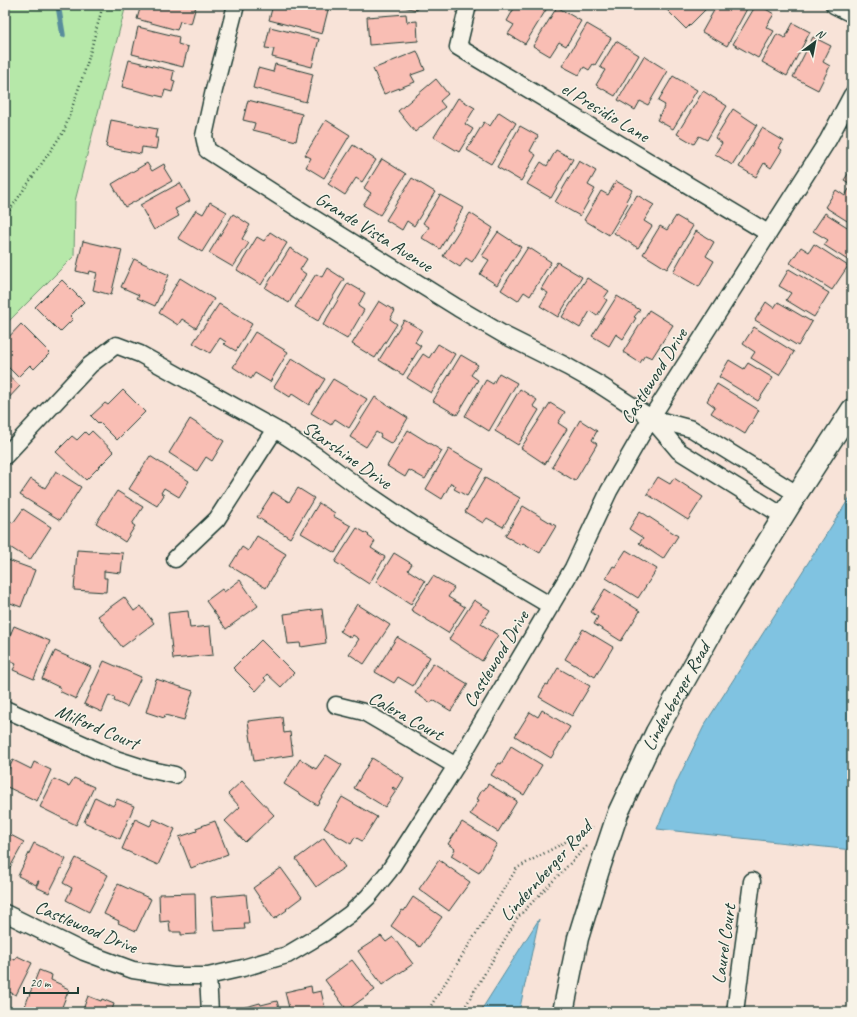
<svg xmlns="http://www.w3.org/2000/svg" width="857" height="1017" font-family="Caveat,sans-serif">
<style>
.green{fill:#b6e8a9;stroke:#6a926e}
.water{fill:#80c3e1;stroke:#598d9c}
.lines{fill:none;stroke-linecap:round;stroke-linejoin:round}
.stream{stroke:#598d9c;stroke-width:5.5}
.building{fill:#f9beb4;stroke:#1f3d34}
.minor-casing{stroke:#1f3d34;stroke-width:19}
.tertiary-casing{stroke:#1f3d34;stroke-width:23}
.path{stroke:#1f3d34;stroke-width:2.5;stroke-dasharray:1 3;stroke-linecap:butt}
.minor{stroke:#f7f3e8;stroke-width:16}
.tertiary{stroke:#f7f3e8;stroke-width:20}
.labels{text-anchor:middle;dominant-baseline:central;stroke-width:3;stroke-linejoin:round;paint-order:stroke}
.street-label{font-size:19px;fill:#1f3d34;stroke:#f7f3e8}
</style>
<rect width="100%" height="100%" fill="#f8e3d8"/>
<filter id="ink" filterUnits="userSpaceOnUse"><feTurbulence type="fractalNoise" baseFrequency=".025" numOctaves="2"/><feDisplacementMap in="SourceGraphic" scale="8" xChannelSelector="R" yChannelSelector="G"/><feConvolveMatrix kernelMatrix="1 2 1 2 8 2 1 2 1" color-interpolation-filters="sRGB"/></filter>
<g filter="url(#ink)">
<!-- green -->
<path class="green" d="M5,5H126L75,201L74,256L5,325Z"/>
<!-- water -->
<path class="water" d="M852,494V850L657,829L678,779L705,724Z
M539,919L519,1012H480Z"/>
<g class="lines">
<!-- stream -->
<path class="stream" d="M58,5L63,35"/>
</g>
<!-- building -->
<path class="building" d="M141,5H194L196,6L191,24L180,21L177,30L137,19Z
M273,5H326L329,6L322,34L269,20Z
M394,5H418L417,10Z
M516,5H549L525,44L508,34L514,25L507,21Z
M671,5H700L705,10L686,29L666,9Z
M717,5H749L727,46L702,32Z
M756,5H759L774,14L766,27L774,31L758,58L733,44Z
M557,7L581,21L566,46L559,42L550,56L533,46Z
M406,14L407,22L417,21L418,41L369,45L367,17Z
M793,23L810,32L787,76L762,62L777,34L785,38Z
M587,24L611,38L595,65L593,64L589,70L584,67L579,75L562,66Z
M138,27L179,37L178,44L188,47L183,67L132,54Z
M270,27L319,39L312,67L272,57L274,49L265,48Z
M813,37L831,46L823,62L830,66L818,90L793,77Z
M616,41L639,55L615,96L596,85L605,70L600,67Z
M417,51L425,70L411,75L415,82L384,94L373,69Z
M644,56L668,71L648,105L640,101L635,110L618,100Z
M129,60L174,71L172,80L175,81L172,92L165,90L163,97L122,87Z
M275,64L313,74L306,102L253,88L258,68L273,72Z
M673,76L697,90L673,129L657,120L665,105L658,101Z
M436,79L448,94L440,101L445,107L415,132L398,111Z
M703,91L727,106L707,140L699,136L694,144L677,134Z
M458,98L475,108L465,124L473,129L459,152L434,137Z
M248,100L302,114L296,141L253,130L255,123L243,120Z
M733,109L757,125L732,165L715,154L722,143L715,138Z
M499,112L516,123L491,164L467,150L484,122L490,126Z
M111,120L157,129L155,138H158L156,149L142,147L141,154L106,147Z
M326,120L350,135L324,178L306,167L311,158L305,155Z
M520,126L538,136L530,151L536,155L521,181L497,167Z
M762,128L784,141L779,148L782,150L771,168L764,163L756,177L739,167Z
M353,145L376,160L362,182L356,178L345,195L328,184Z
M556,150L573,159L551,198L527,184L541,162L547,166Z
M382,159L406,174L380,215L363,205L371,193L364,188Z
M579,161L596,171L588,185L595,189L580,216L555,202Z
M147,163L152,171L164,164L165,167L164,168L172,181L125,207L112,184Z
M852,168V185L844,180Z
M412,178L435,192L414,226L407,221L402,230L386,220Z
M616,181L632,190L626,201L628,203L609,235L584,220L601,191L608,195Z
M180,183L190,201L175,209L179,216L154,230L140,205Z
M849,189L852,191V224L825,207L836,190L845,196Z
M440,195L463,208L440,249L422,238L429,227L423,223Z
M637,195L654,205L644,221L652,226L638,248L614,233Z
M210,202L227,212L202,252L178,238L196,210L203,214Z
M470,213L493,228L472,262L466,258L460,267L443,256Z
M825,213L852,230V255L849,261L824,245L828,240L813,231Z
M233,214L250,225L242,239L249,243L233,267L209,253Z
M676,216L693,226L667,269L643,254L660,226L667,230Z
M696,231L714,242L706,256L714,261L699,287L673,272Z
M270,232L287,243L261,285L237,270L257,237L264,241Z
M498,232L521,247L497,285L480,274L489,260L482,256Z
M83,241L122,250L111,295L93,290L97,273L90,271L89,274L76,271Z
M814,244L848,266L832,290L790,263L801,247L809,252Z
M528,247L551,262L530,296L524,292L518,301L501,290Z
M290,248L307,259L300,270L306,274L289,303L265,288Z
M134,259L169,275L155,306L137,298L139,295L121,287Z
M557,262L582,277L558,317L540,306L548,293L541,289Z
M327,268L344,279L318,321L295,307L316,274L322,277Z
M789,269L829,293L814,317L786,300L791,293L779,286Z
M180,278L214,299L196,328L182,319L178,325L159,313Z
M587,278L609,291L604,298L607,300L597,316L590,311L580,328L562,317Z
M62,280L84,302L70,316L73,319L60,332L35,307Z
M348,283L365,293L358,306L364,310L347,339L323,325Z
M617,296L640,310L634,317L636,318L623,339L616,334L609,346L592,336Z
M379,301L395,311L390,319L397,324L375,358L352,344Z
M766,302L774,308L778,302L812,322L798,346L755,320Z
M219,304L252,324L236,351L224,344L226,342L220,338L210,353L193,343Z
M649,310L673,325L652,358L645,355L640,363L623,352Z
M404,320L422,330L415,342L421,346L403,375L379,360Z
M21,324L50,353L34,369L30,365L18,377L5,364V341Z
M754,327L794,352L779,375L751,358L755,352L743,344Z
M255,332L288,352L270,382L255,373L251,379L233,367Z
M438,344L455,354L431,393L407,378L423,354L429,358Z
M461,355L478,365L471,375L478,380L457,415L433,401Z
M292,358L325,379L309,405L292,394L290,397L274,387Z
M729,360L744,369L748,363L773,378L758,401L719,377Z
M5,372L20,386L6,401L5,400Z
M499,373L517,383L489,431L465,416L486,380L493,384Z
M333,379L367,399L349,428L335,419L331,425L311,413Z
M717,384L759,410L745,434L711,413L715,407L707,401Z
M520,389L537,400L533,406L539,410L518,445L495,431Z
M123,390L145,412L117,440L99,422L98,423L91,416L105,403L108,405Z
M375,397L408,418L392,444L380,437L381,435L376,432L366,447L350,437Z
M550,403L565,412L558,423L567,429L545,464L521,448Z
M190,419L224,441L212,461L206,457L197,471L169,453Z
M580,420L597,431L592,440L597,444L575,481L552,467Z
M408,430L442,451L425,479L409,470L405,477L387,466Z
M92,431L114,452L86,480L56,452L72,436L77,440L85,432L88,435Z
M449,449L483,469L467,496L454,489L456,486L451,483L442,499L426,489Z
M150,456L189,481L179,497L164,488L161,493L164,495L157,506L129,489Z
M56,471L81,487L60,520L20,495L31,479L45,488Z
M658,477L670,484L674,478L703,497L688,520L647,494Z
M485,478L520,498L503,527L487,518L483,523L465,512Z
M298,488L314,498L290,538L257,517L273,492L289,502Z
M117,491L143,507L132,524L135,526L125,542L96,523Z
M319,503L335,513L333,516L351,526L335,553L301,533Z
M523,506L556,526L540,553L523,543L521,545L505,536Z
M23,509L51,527L30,560L5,544V523L7,519L13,523Z
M640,511L678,536L663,559L639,543L643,538L629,529Z
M357,528L369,535L368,536L375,541L371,548L385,557L369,584L335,562Z
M257,536L286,554L266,588L230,566L242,547L248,551Z
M77,550L123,553L121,573L104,571V578H107L106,592L74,590Z
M626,550L657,569L638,598L606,578L613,566L615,567Z
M394,553L412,564L408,570L425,581L411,604L376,582Z
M5,559L35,570L21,607L5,601Z
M433,576L454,588L448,597L465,607L448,633L411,610Z
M240,580L258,606L226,629L206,601L222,589L224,592Z
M605,589L640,611L621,641L594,624L598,617L591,612Z
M124,597L134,611L141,606L154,623L122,647L98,616Z
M474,600L490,610L481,624L498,635L482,661L449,639Z
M357,604L390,625L364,664L349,654L359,639L353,635L351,638L340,631Z
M322,609L326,643L301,647L300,643L288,644L284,614Z
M188,611L190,628L210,626L213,655L173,659L168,613Z
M14,626L50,641L34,679L13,670L16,664L5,659V647Z
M583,629L613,647L595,677L565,659Z
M397,637L430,657L413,686L398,677L394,683L375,672Z
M261,640L294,673L281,687L267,674L264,678L266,680L256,691L233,668Z
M55,651L91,667L76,699L59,691L61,688L42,679Z
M104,661L141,677L127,707L114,701L115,698L109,695L102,712L84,704Z
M433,663L468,684L451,711L433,700L431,703L415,693Z
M558,668L590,686L572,716L539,697L546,684L548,685Z
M156,679L193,691L184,720L165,715L164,718L146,712Z
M542,710L570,727L551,758L515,736L530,712L538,717Z
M282,717L284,733L290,732L293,755L254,761L248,721Z
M511,746L542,765L524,795L491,775L499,763L501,764Z
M326,755L342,765L317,805L284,784L300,759L316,769Z
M372,758L404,778L397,790L393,787L392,788L396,791L385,807L354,788Z
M13,760L31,769L34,762L51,770L37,801L5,786V777Z
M74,778L94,787L76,825L40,807L54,779L69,786Z
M242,781L274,815L245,842L225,821L240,807L228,794Z
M488,784L517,801L498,832L470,814L479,800L477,799L482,790H484Z
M95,797L113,806L117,799L134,806L120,839L84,822Z
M342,797L377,817L362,841L355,837L351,844L324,828Z
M135,819L150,826L154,819L175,829L158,865L122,849Z
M215,821L228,854L191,868L179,837L197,831L196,828Z
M462,822L497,844L479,873L451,856L455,849L448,844Z
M5,832L24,842L8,871L5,869Z
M324,838L345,867L316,887L296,859Z
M34,843L66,859L49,893L36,887L39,881H38L36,885L18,876Z
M76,858L108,875L89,912L66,900L72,888L63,883Z
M439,860L470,882L449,911L419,889Z
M281,868L302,897L286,909L287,910L274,919L253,888Z
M118,884L151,899L136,931L118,923L119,921L104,914Z
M195,893L196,934L181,935V932H170L169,921L160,922L159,894Z
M246,894L249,923H244L245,929L214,931L211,897Z
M413,897L442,917L420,947L391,926L402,910L404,911Z
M381,936L386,942L393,937L413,964L382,985L358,951Z
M5,956L15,960L17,956L32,963L16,995L5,990Z
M352,960L375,990L347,1010L325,980Z
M39,970L52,975L51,980L62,985V986L69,989L60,1012H41L25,1006Z
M311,986L312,993L321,991L326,1012H290L285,992Z
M88,996L101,1001L102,999L114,1004L112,1010L117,1012H82Z
M277,1001L280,1012H243L242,1008L260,1003L261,1005Z"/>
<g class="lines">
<!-- minor casing -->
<g class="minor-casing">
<path id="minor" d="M236,5L214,90L204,136L207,150L302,211L458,308L506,336L568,367L600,385L651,418L692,429L797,494
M468,5L458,47L768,233
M834,5L852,14
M651,418L679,451L783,516
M5,456L90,365L116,345L140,354L275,429L318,457L369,495L412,524L551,606
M175,559L217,519L275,429
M336,705L364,712L456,766
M5,709L116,759L147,769L175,775
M5,913L84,952L133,970L173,976H208L243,968L287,955L324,933L350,914L368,897L389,871L411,837L456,766L573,568L609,491L651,418L828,140L852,95
M208,976L210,1012
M735,1012L752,881"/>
</g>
<!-- tertiary casing -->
<g class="tertiary-casing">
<g id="tertiary">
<path id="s1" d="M563,1012L578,938L599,870L618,813L656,732L716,625L797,494L852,409"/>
</g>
</g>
<!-- path -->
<path class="path" d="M5,217L64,131L87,64L103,5
M427,1012L517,868L593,827
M462,1012L518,917L587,846"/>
<!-- minor -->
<use href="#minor" class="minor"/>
<!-- tertiary -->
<use href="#tertiary" class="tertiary"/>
</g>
</g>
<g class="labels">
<!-- street labels -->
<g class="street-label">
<text transform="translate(605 112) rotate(31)">el Presidio Lane</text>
<text transform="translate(374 232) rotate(32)">Grande Vista Avenue</text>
<text transform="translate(654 376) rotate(-58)">Castlewood Drive</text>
<text transform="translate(347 455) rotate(35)">Starshine Drive</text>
<text transform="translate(496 659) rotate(-59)">Castlewood Drive</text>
<text stroke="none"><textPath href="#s1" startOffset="337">Lindenberger Road</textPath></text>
<text transform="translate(406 716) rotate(29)">Calera Court</text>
<text transform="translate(97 727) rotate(23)">Milford Court</text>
<text transform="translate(546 871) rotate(-48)">Lindernberger Road</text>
<text transform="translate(86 927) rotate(23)">Castlewood Drive</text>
<text transform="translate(724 944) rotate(-82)">Laurel Court</text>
</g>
</g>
<!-- margin -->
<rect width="857" height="1017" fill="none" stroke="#f7f3e8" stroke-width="20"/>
<rect x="10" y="10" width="837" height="997" fill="none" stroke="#1f3d34" stroke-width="1.5" filter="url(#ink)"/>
<!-- north arrow -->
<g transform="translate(815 42) rotate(32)" stroke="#f7f3e8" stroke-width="3" paint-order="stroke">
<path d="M0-3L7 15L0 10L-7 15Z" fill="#1f3d34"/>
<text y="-6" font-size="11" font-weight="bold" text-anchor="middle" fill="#1f3d34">N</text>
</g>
<!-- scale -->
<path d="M24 987v6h54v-6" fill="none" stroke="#1f3d34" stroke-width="2"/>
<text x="30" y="987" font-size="12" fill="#1f3d34" stroke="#f7f3e8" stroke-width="3" paint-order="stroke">20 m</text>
</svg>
